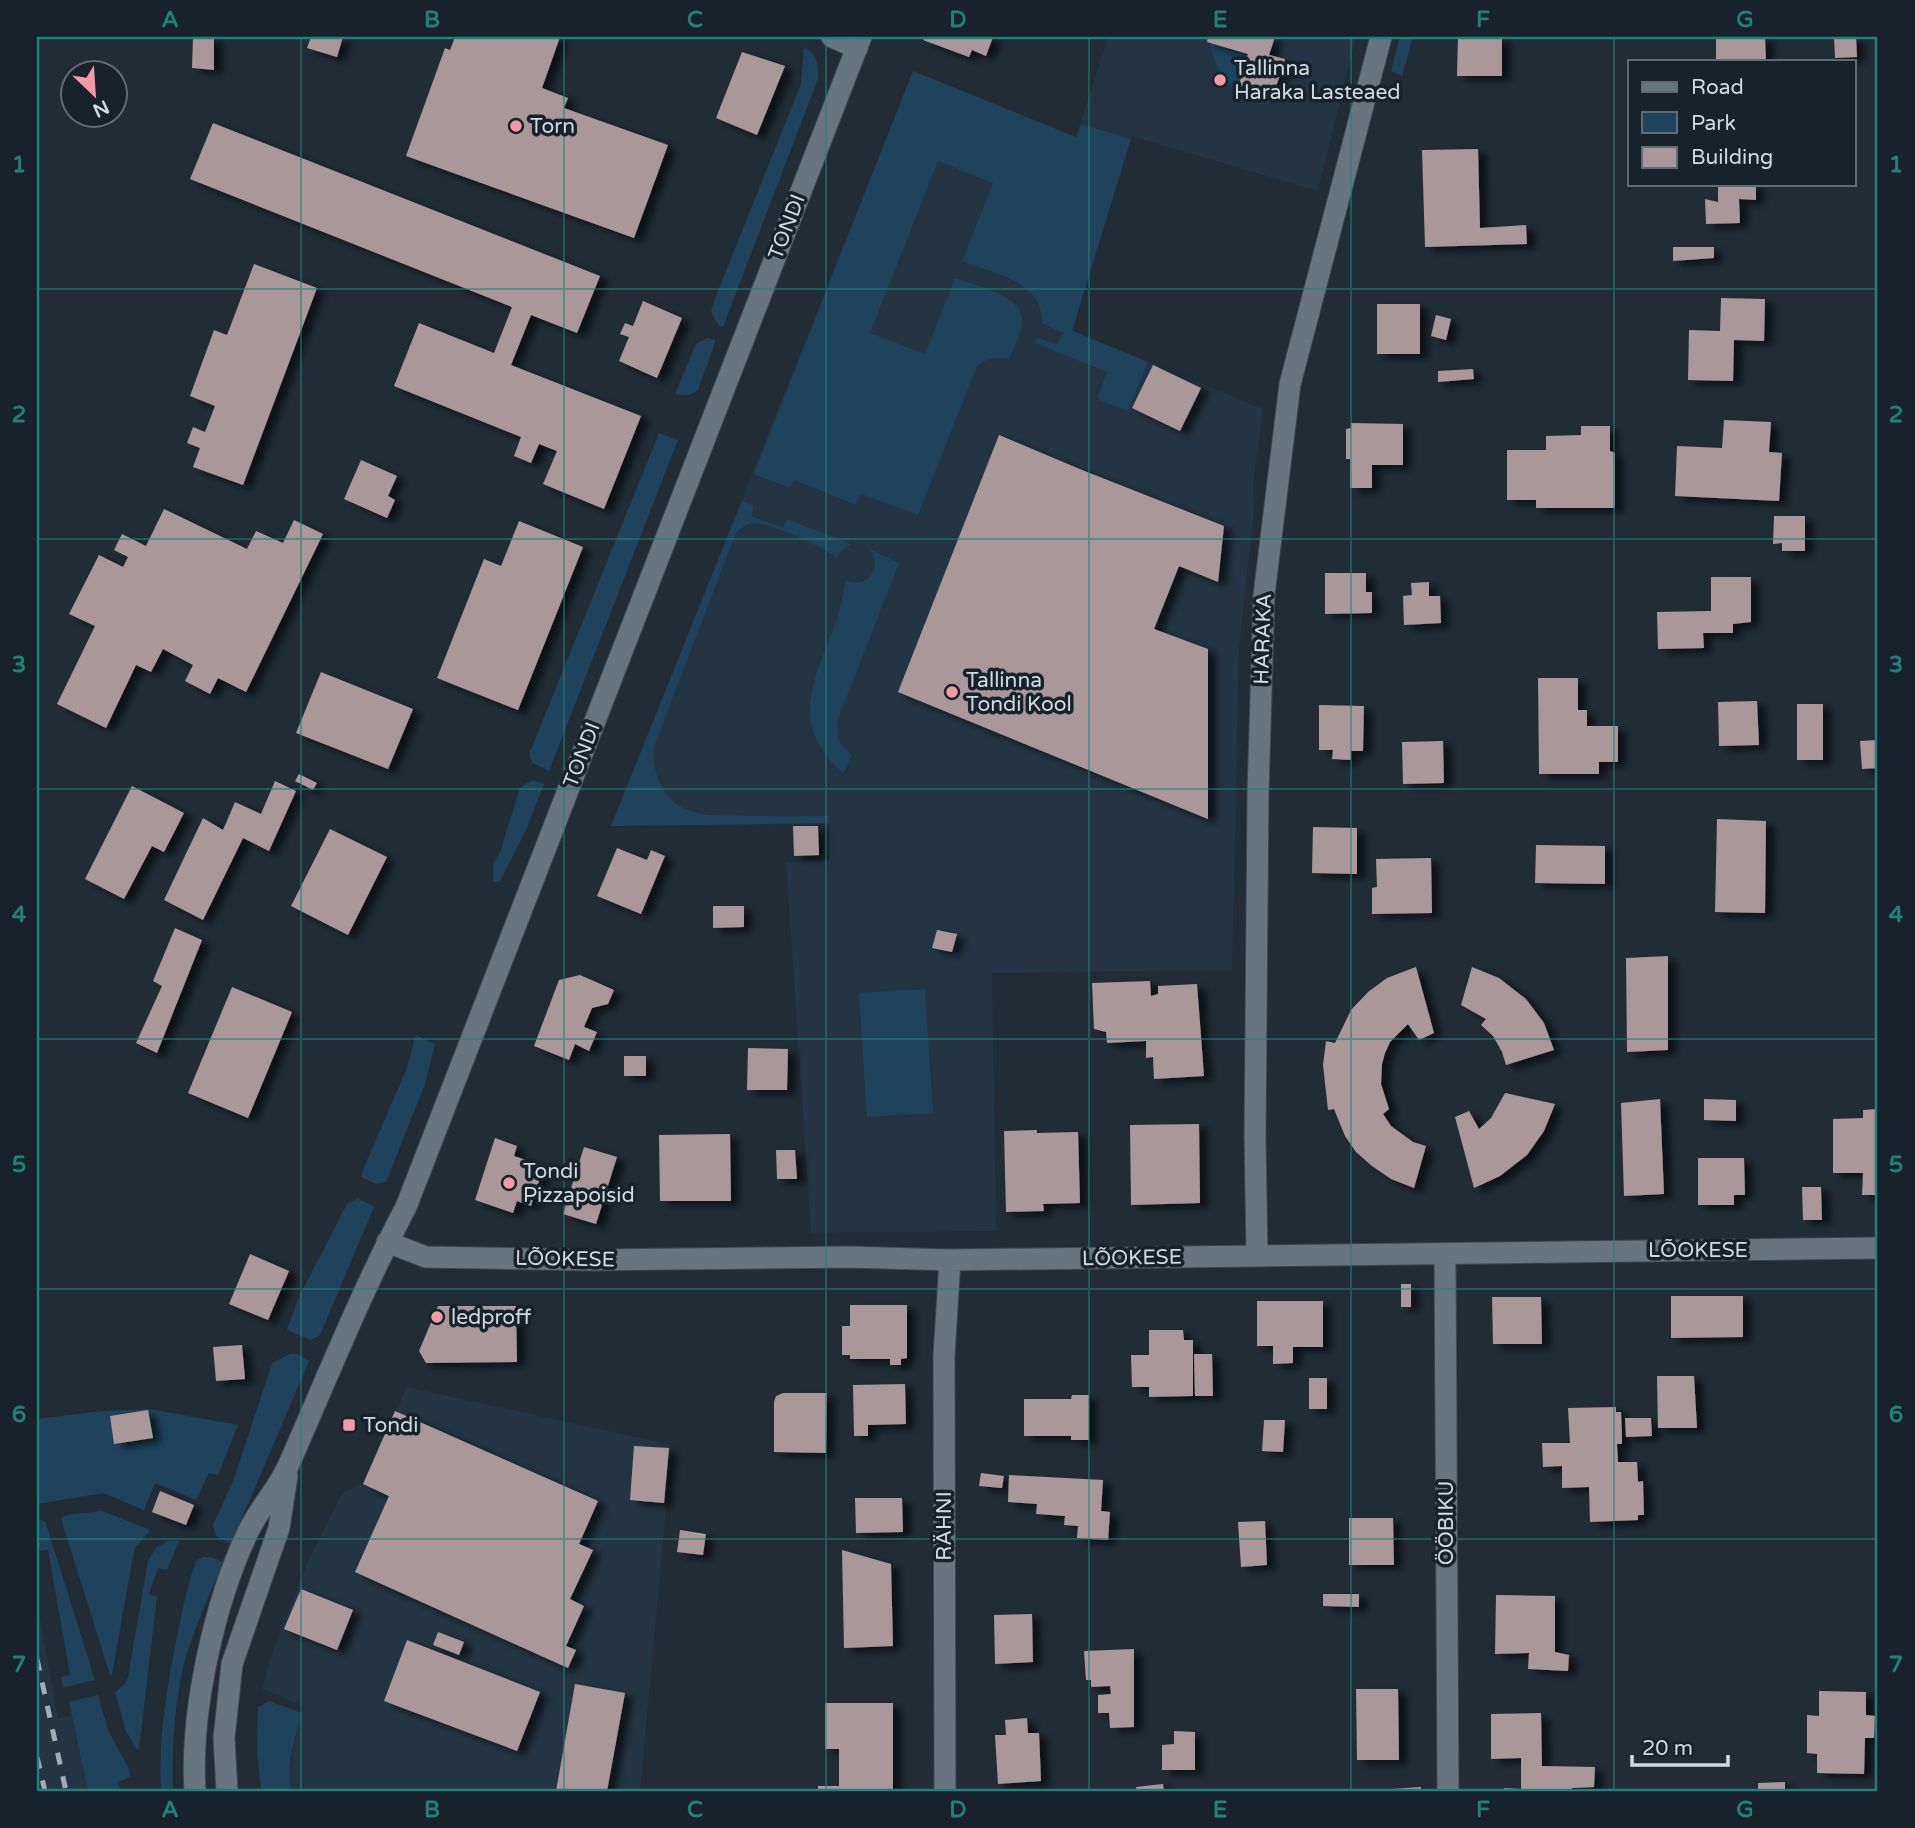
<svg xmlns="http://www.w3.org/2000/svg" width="1915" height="1828" font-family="'Varela Round',sans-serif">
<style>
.built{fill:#233442}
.green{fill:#1f435d}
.building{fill:#aa9799;filter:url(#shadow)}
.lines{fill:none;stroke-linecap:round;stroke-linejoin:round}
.minor-casing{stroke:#3e474f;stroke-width:23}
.tertiary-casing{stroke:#3e474f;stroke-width:23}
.minor{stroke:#67757f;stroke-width:21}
.tertiary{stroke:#67757f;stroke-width:21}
.rail{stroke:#a4acb3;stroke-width:5;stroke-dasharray:12 12;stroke-linecap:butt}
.grid{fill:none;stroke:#228079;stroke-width:2;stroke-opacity:0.55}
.poi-dot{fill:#f39aa9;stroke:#17222b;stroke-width:2.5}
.labels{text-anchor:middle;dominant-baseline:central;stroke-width:7;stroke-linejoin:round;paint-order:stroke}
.poi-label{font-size:21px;fill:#d2d9df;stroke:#17222b;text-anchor:start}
.street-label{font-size:21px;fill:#d2d9df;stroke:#17222b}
.neatline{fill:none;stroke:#228079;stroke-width:2.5}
.grid-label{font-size:23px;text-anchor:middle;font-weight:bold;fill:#228079}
</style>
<defs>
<filter id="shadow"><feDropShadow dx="8" dy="4.5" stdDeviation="3.5" flood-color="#0009"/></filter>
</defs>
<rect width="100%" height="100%" fill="#212c35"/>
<!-- built -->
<path class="built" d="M1108,37H1356L1318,191L1131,136L1072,330L1263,409L1253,486L1254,511L1239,649L1232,970L992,973L996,1231L811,1233L786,862L829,860V824L611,826L913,71L1076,137Z
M407,1387L672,1445L640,1791H291L289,1778L294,1744L304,1706L262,1689L269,1662L308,1561L342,1494L363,1483Z
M37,1602L58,1718L72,1716L88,1791H37Z"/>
<!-- green -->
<path class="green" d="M1400,37H1413L1402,76L1391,71Z
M1211,43L1248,54L1239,85L1273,96L1269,104C1261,103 1254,101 1247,98C1231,89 1209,62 1211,43Z
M804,47C817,53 819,65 818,79L723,327L718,325L711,311L714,301L801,84Z
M913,71L1076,137L1081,124L1131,139L1072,331L1148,362L1128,411L1099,400L1098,396L1107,372L1035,343L1037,337L1057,345L1063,333L1042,323C1043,281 993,273 962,261L993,183L938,161L870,333L925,354L955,278C976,286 1025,295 1022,323C1021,335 1014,348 1009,359C996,357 988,357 977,366L918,515L861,494L856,505L794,480L790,488L754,474Z
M707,338L716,340L698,390C690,396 684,396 675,394L696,344Z
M659,433L678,440L549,771L533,763L530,758V752Z
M742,501L754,506L751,516L783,528L787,519L852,544L841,551L837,558C826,548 769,522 753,523C745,524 740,529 735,535L654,747C651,776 666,807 698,813C708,816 720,815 731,815C764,817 796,816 829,816V823L611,826Z
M870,549L899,563L837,722L839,742L852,755L843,773C770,709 840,652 845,580C867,590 883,569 870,549Z
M532,780L544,784L526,830L500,881L493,882V865L500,852L520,788Z
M925,989L933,1113L867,1117L859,993Z
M416,1035L435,1044L425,1084L386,1182L376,1184L361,1177L362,1172L407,1068Z
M358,1198L374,1207L320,1335L311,1340L287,1330L299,1297L347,1204Z
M290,1354H298L309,1361L231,1544L216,1536L213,1525L234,1479L272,1363Z
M150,1409L238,1425L218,1475L209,1473L196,1500L155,1483L144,1510L103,1493L37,1504V1419L103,1411Z
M102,1511L148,1529L149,1532L135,1548L133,1557L112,1674L110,1675L62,1522V1518L66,1515Z
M37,1519L45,1521L47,1527L95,1680L63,1688L61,1677L70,1675L48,1550L39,1551Z
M168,1541H179L167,1570L158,1568L149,1594L157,1597L139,1749L137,1750L126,1731L115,1692L125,1684L128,1677L148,1560L156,1548Z
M203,1557H211L223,1562C209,1597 192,1632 183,1668C174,1707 172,1751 173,1791H161C158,1742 166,1694 175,1646C181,1617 186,1589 196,1561Z
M98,1695L108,1730L129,1769L130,1777L118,1782L121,1791H88L69,1702Z
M269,1701L302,1713C295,1738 286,1765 291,1791H261L257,1751L258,1707Z"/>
<!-- building -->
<path class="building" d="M193,37H214V70L192,68Z
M311,37H343L337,57L307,48Z
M455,37H560L542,88L568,98L564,108L668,145L634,238L406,156L445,48L450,50Z
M925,37H993L986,56L972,50L969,57L923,40Z
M1208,37H1275L1269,55L1285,59L1273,96L1239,85L1248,54L1207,42Z
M1458,37H1502V76H1457Z
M1716,37H1765L1766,61H1716Z
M1834,37H1856L1857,57L1835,58Z
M742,52L785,66L757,135L716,118Z
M213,123L600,276L577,333L531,315L511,365L641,416L604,509L543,484L557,451L539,444L531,463L514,456L521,437L394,386L419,323L494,353L512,307L190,179Z
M1478,149L1480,228L1526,225L1527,244L1425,247L1422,150Z
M1718,184H1756V200L1739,199L1740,223L1706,224L1705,199L1718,202Z
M1673,247H1714V258L1673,261Z
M254,264L317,288L243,485L193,467L200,448L187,443L193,427L205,432L215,406L190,396L214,330L227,335Z
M1721,298L1765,299L1764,341L1734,340L1733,381L1688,380L1689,330L1720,331Z
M643,301L682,318L657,378L619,361L629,337L620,334L625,323L633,326Z
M1377,304H1420V354H1377Z
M1436,315L1451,319L1446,340L1431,336Z
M1153,365L1201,388L1180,431L1132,408Z
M1473,369L1474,379L1438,382V371Z
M1724,420L1771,422L1769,452L1782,453L1779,501L1675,496L1677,446L1722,448Z
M1351,423L1403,424V465H1372V488H1350V459H1346V429L1351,428Z
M1581,426H1610V451L1615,453V508H1536V500H1507V450H1546V436L1581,435Z
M999,435L1082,470L1224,526L1218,582L1179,566L1154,629L1208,649V819L898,692Z
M361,460L397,476L388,496L395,500L387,518L344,499Z
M164,509L247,549L256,531L283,543L294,520L323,534L246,692L218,678L210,694L185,681L193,665L163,649L151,672L136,665L106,728L57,704L95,626L69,614L99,555L123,567L128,557L114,550L122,534L146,546Z
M1774,516H1805V551H1782V543L1773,544Z
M519,521L583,547L518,710L437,678L484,559L501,566Z
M1325,573H1366V592H1372V613L1325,614Z
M1711,577H1751V622L1733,624V633H1703L1704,648L1658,649L1657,612L1711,611Z
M1429,582V596H1440L1441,623L1404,625L1403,596L1412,595L1411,583Z
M321,672L413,709L388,769L296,733Z
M1538,678H1578V710H1587V726H1618V762H1599V774H1539Z
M1757,701L1759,745L1719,746L1718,702Z
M1797,704H1823V760H1797Z
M1319,705L1364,706L1363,751H1351V760L1332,759L1333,750H1319Z
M1878,740V768L1862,769L1860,741Z
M1443,741L1444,783L1403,784L1402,742Z
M299,774L317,783L313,790L295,781Z
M275,781L296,791L269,851L243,838L203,920L164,900L203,818L223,830L235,802L261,814Z
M132,786L184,813L164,852L152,846L124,899L85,879Z
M1717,819L1766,821L1765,913L1715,912Z
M793,826H818L819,855L794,856Z
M1313,827L1357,828V874L1312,873Z
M330,829L387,857L348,935L291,906Z
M1536,845L1605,846V884L1535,883Z
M617,848L647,860L651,850L665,856L641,914L597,896Z
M1431,858L1432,913L1372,914V888L1377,887L1376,859Z
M713,906H744V927L713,928Z
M175,928L202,940L157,1053L136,1043L162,986L153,981Z
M937,930L957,934L952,952L932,948Z
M1668,956V1050L1627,1052L1626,958Z
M1416,967L1434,1033L1419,1040L1408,1024L1390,1042L1385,1053L1382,1064L1381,1084L1389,1109L1383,1114L1391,1126L1413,1142L1426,1146L1414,1188L1391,1179L1372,1166L1356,1152L1345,1136L1334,1109L1328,1110L1323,1065L1326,1041L1335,1043L1351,1010L1368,992L1387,978Z
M1472,967L1499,978L1526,999L1544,1023L1554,1050L1506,1065L1502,1052L1493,1036L1481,1025L1486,1019L1461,1005Z
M580,975L614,990L608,1004L592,1008L584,1027L597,1032L589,1051L575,1044L569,1060L534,1046L559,980Z
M1150,981L1151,996L1158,994V986L1197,984L1204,1076L1154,1079L1153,1057L1146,1058V1041L1107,1043L1106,1032L1094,1029L1092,983Z
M232,987L292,1012L248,1118L188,1093Z
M748,1048L788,1049L787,1090H747Z
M624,1056H646V1076H624Z
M1505,1093L1555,1104L1544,1131L1527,1155L1500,1176L1474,1188L1455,1117L1469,1111L1479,1129L1491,1118Z
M1660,1099L1664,1194L1624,1196L1621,1103Z
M1704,1099L1736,1100V1121L1704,1120Z
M1878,1109V1195H1862L1863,1173H1833V1119L1863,1118V1110Z
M1199,1124L1200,1203L1131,1205L1130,1125Z
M1037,1130V1133L1078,1132L1080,1203L1043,1204L1044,1211L1006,1212L1004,1131Z
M730,1134L731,1201H660L659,1135Z
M495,1138L517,1146L514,1156L544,1166L531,1206L517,1201L513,1213L475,1200Z
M584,1147L617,1157L596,1224L563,1214Z
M776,1150H795L797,1179H777Z
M1698,1158H1744L1745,1195H1734V1205H1698Z
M1802,1187H1821L1822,1220H1803Z
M250,1254L289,1271L268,1320L229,1304Z
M1401,1284H1411V1307H1401Z
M1671,1296H1743V1337L1671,1338Z
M1492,1297H1541L1542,1344H1493Z
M1257,1301H1323V1347H1293V1363L1273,1364V1346H1257Z
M850,1305H907V1358L901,1359V1365H890V1359H850V1355H842V1326H850Z
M438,1306H516L517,1362L426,1363L419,1351Z
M1149,1330H1183L1184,1340H1193V1396L1149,1397V1387H1132L1131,1355H1149Z
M242,1345L245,1379L216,1381L213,1347Z
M1194,1354H1212L1213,1396H1195Z
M1657,1376H1694L1697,1428H1658Z
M1309,1378H1327V1409H1309Z
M905,1384L906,1424L868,1425V1436H854L853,1385Z
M783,1393H827L826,1453L774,1452V1402L776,1396Z
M1072,1395H1089V1440H1071V1436H1024V1399H1071Z
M1616,1407V1412H1621L1622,1435V1444H1617L1618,1462H1637L1638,1482L1643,1481L1644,1515H1638V1520L1590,1522L1589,1487L1562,1488V1466L1543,1467L1542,1443H1570L1568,1408Z
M148,1410L153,1438L114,1444L110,1416Z
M395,1411L598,1501L579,1544L593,1550L570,1599L584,1606L566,1646L576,1650L568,1668L355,1572L389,1496L363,1484Z
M1625,1418H1651L1652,1436L1626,1437Z
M1264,1420H1285L1283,1452L1262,1451Z
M634,1446L669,1448L664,1503L630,1500Z
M981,1473L1004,1476L1002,1488L979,1486Z
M1009,1475L1103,1480L1101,1511L1110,1512L1108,1540L1077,1538L1078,1526L1064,1525L1065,1516L1036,1514L1037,1504L1008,1502Z
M160,1491L194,1505L186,1525L152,1512Z
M855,1498H902L903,1532L856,1533Z
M1349,1518H1393L1394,1565H1349Z
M1265,1521L1267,1565L1241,1567L1238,1522Z
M680,1530L706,1534L703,1555L677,1552Z
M842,1550L891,1564L893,1646L844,1648Z
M301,1589L353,1610L337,1650L284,1629Z
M1323,1594H1359V1607L1323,1606Z
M1496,1595L1555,1596V1652L1569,1655L1568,1671L1528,1669L1529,1653L1495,1654Z
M1032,1614L1033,1662L995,1664L994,1615Z
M438,1632L464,1642L459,1655L433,1645Z
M407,1640L540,1692L517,1751L384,1701Z
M1134,1649V1727L1110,1728L1109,1713H1098V1695L1111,1694L1110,1686L1091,1687V1680H1086L1084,1651Z
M575,1684L625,1693L607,1791H556Z
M1356,1689H1398L1399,1760H1357Z
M1819,1691L1866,1692V1715L1875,1716L1874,1738H1865L1864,1774L1817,1773V1754L1807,1753V1715L1819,1716Z
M825,1703H893V1791H818V1786H839V1749H825Z
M1541,1713L1542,1766L1595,1767L1594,1787L1572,1788V1791H1504V1788L1521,1789V1758L1491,1759V1714Z
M1027,1718L1028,1733H1039L1041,1781L998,1784L995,1735H1006L1005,1720Z
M1174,1731L1195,1732V1770H1162V1745L1174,1744Z
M1785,1782V1791H1758V1783Z
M1163,1784L1164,1791H1137L1136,1787Z
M1421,1787V1791H1391V1789Z"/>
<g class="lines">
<!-- minor casing -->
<g class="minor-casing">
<path id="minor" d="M832,37L857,48
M387,1242L426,1257L589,1260L849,1257L950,1260L1878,1248
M1257,1255L1255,1137L1258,793L1264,595L1290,384L1381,37
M1445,1255L1448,1791
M945,1791L944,1356L950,1260"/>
</g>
<!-- tertiary casing -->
<g class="tertiary-casing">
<path id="tertiary" d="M195,1791C190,1713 214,1603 248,1532C259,1508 279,1488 289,1464C327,1378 362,1290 406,1207L861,37
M227,1791L224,1738L232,1664L279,1528L287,1476"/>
</g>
<!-- minor -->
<use href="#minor" class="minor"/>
<!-- tertiary -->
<use href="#tertiary" class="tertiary"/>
<!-- rail -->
<path class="rail" d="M37,1659L66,1791
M37,1757L45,1791"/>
</g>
<!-- grid -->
<path class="grid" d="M301,37V1791M564,37V1791M826,37V1791M1089,37V1791M1351,37V1791M1614,37V1791M37,289H1878M37,539H1878M37,789H1878M37,1039H1878M37,1289H1878M37,1539H1878"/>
<!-- markers -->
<g class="poi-dot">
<circle cx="1220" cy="80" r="7"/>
<circle cx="516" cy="126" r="7"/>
<circle cx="952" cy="692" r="7"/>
<circle cx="509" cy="1183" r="7"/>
<circle cx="437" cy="1317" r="7"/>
<rect x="342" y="1418" width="14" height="14" rx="3.5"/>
</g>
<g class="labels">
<!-- poi labels -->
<g class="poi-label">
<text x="1234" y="68">Tallinna<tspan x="1234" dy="24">Haraka Lasteaed</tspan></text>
<text x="530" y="126">Torn</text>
<text x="966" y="680">Tallinna<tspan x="966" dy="24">Tondi Kool</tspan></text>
<text x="523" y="1171">Tondi<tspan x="523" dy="24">Pizzapoisid</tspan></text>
<text x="451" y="1317">ledproff</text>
<text x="363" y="1425">Tondi</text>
</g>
<!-- street labels -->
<g class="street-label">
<text transform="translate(787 227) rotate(-69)">TONDI</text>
<text transform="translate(1263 639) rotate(-88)">HARAKA</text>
<text transform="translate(582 755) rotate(-69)">TONDI</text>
<text x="1698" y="1250">LÕOKESE</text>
<text transform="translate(1132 1258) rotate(-1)">LÕOKESE</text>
<text transform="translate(565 1259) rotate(1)">LÕOKESE</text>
<text transform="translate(1446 1523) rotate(-90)">ÖÖBIKU</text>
<text transform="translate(944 1526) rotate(-90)">RÄHNI</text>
</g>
</g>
<!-- border -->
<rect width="1915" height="1828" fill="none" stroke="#17222b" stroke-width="77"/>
<!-- legend -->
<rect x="1628" y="60" width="228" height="126" fill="#17222b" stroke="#626b73" stroke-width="2"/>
<rect x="1642" y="82" width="35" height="10" fill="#67757f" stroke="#626b73" stroke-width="2"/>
<text x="1691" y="94" font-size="21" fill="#d2d9df">Road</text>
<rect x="1642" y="112" width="35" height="21" fill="#1f435d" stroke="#626b73" stroke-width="2"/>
<text x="1691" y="130" font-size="21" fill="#d2d9df">Park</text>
<rect x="1642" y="147" width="35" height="21" fill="#aa9799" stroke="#626b73" stroke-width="2"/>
<text x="1691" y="164" font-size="21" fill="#d2d9df">Building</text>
<!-- north arrow -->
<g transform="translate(94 94) rotate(155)"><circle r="33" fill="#17222b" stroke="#626b73" stroke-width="2"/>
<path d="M0-5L12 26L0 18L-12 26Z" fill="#f39aa9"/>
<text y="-10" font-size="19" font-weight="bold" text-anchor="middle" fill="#d2d9df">N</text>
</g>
<!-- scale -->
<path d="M1632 1755v10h96v-10" fill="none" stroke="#d2d9df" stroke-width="3.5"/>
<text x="1642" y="1755" font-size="21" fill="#d2d9df" stroke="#17222b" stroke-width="5" paint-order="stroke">20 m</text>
<rect x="38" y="38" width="1838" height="1752" class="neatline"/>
<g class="grid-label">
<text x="170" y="27">A</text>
<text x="432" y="27">B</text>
<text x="695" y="27">C</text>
<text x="958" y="27">D</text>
<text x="1220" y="27">E</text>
<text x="1483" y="27">F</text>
<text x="1745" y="27">G</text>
<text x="19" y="172">1</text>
<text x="1896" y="172">1</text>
<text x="19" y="422">2</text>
<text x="1896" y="422">2</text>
<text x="19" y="672">3</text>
<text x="1896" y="672">3</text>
<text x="19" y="922">4</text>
<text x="1896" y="922">4</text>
<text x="19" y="1172">5</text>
<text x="1896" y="1172">5</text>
<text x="19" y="1422">6</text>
<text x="1896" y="1422">6</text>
<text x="19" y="1672">7</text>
<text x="1896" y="1672">7</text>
<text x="170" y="1817">A</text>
<text x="432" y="1817">B</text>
<text x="695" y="1817">C</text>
<text x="958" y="1817">D</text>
<text x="1220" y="1817">E</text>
<text x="1483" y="1817">F</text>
<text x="1745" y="1817">G</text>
</g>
</svg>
